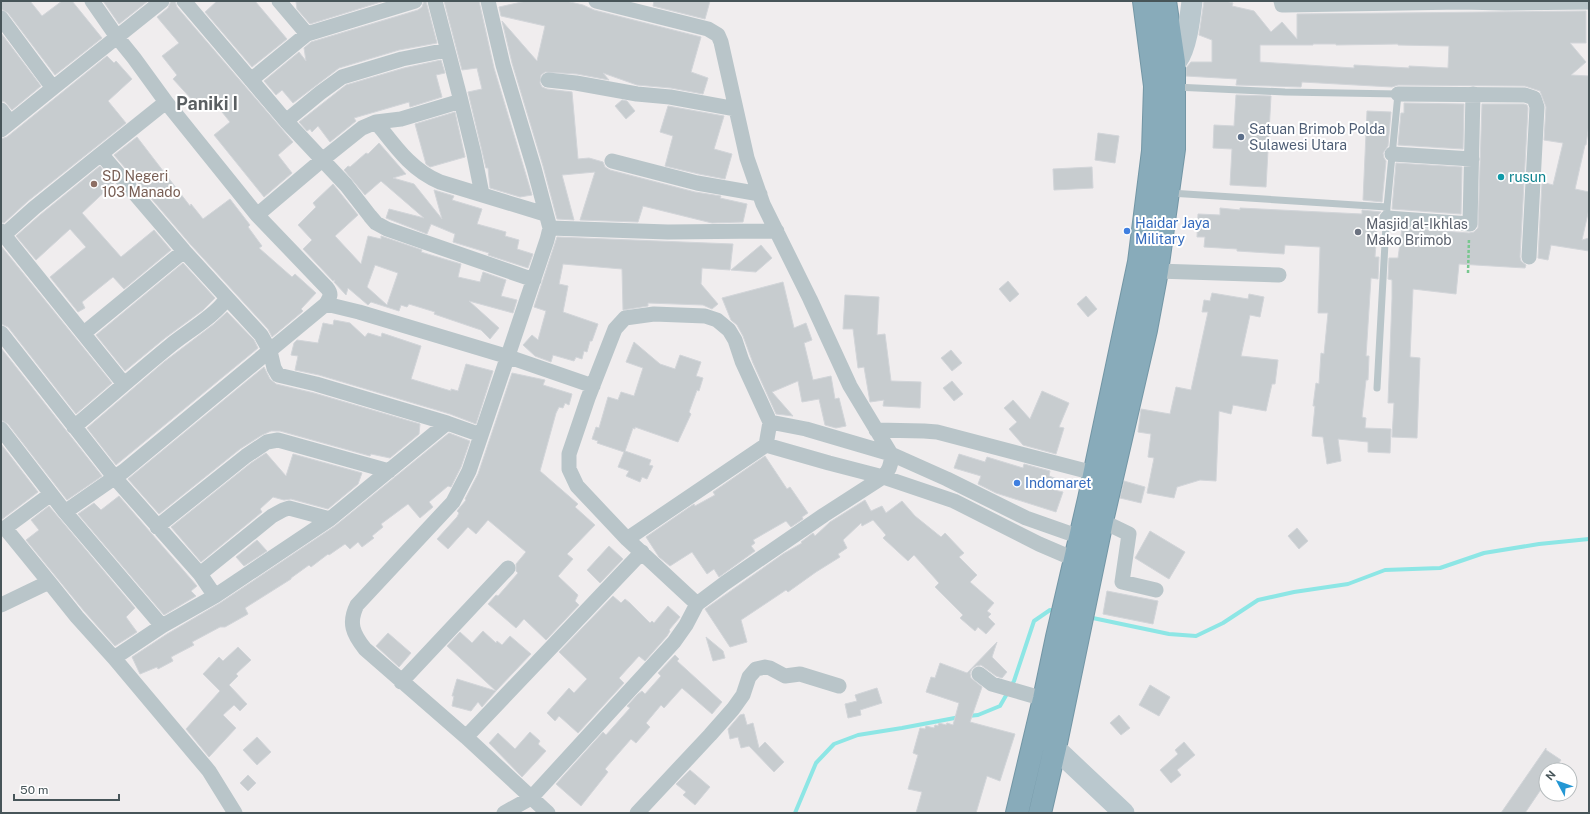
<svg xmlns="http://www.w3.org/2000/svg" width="1590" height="814" font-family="'Public Sans',sans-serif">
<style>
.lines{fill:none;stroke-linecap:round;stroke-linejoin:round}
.stream{stroke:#8de6e5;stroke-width:4}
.building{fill:#c7cccf;stroke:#d2d5d9;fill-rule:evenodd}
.highway-casing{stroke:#7396a5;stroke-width:24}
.path{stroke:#78c78f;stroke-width:2.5;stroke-dasharray:3 2;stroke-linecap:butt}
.lane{stroke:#b9c5c9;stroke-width:7}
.street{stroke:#b9c5c9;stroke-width:15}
.secondary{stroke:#bac8ce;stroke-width:21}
.highway{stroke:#88abba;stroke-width:22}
.service-dot{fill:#5c6f8a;stroke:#fff;stroke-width:1.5}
.culture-dot{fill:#0f9aa8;stroke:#fff;stroke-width:1.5}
.education-dot{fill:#8d6e63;stroke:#fff;stroke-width:1.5}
.shop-dot{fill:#3f7fe0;stroke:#fff;stroke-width:1.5}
.worship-dot{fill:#6b7280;stroke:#fff;stroke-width:1.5}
.labels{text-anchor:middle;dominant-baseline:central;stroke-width:4;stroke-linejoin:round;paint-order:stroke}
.service-label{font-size:14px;fill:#4e5e75;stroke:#fff;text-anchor:start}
.education-label{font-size:14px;fill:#785e54;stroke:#fff;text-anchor:start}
.culture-label{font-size:14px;fill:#0d838f;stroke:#fff;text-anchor:start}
.shop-label{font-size:14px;fill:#366cbe;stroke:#fff;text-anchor:start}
.worship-label{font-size:14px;fill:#5b616d;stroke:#fff;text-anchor:start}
.district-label{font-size:18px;font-weight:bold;fill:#5a5f62;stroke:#fff}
</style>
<rect width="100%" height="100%" fill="#f0edee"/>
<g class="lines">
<!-- stream -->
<path class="stream" d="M1088,617L1169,634L1196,636L1223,623L1258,600L1294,592L1348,584L1385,570L1440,568L1484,553L1539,544L1589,539
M1011,686L1014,681L1034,621L1050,610L1056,611
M968,716L978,715L1000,706L1008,692
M795,813L816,763L834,744L858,735L902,728L960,717"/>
</g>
<!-- building -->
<path class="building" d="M1,1H30L42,16L62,1H72L102,38L55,75L8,13L1,9Z
M103,1H148L119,24Z
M171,1H175L177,7L293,142L278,155L292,173L264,197L214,135L230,122L214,102L206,108L198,98L194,102L173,79L177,75L162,56L179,43L157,17L168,8Z
M217,1H255L287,39L252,67L205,12Z
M303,1H384L310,24L297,9L296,2Z
M424,1H426L437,43L399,50L339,68L293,103L282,90L276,95L264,81L299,52L306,61L304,48L311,42L418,10L422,7Z
M444,1H479L494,68L532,195L520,197L490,188L488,168H486L468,92L482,89L477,68L462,70Z
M526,1H566L583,5L594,10L701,37L691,72L708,78L703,94L671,88L637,85L603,73L609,80L577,74L545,72L541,75L540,83L542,87L547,89L572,92L578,159L589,158L603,162L605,167L610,170L695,192L721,196L720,198L747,204L743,222L712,223L643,206L638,222L580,220L595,172L562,175L574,220L557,219L543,166L512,63L502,21L537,61L545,26L501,16L499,7Z
M654,1H710L705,19L653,6Z
M1204,1H1226L1233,3L1232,6L1254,11L1271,32L1282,22L1297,39V14L1586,11V43H1570L1586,62L1571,75L1589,76V124L1586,145H1585L1575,189L1589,192V209L1582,240L1589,238V251L1551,245L1548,260L1538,258L1542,182L1553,185L1563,143L1544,140L1546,107L1540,91L1525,86L1398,85L1392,87L1302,82L1301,87L1272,86L1236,85L1237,79L1186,76V68L1191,62H1212V40L1199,35ZM1313,44H1336V45L1398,44V45L1449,46L1448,68L1409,66V68L1354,65V68L1260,62V45H1313Z
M1,33L41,86L12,110L5,102L1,101Z
M107,56L114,63L116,61L132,79L108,101L126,123L28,201L4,223L1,222V139L7,137Z
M441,60L445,73L436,75L442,97L410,107L409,102L354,118L356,121L330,142L318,126L312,132L310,129L307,131L299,122L346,85L404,68Z
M1236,95L1271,96L1266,187L1230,185L1232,149L1213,148L1214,125L1234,126Z
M622,100L627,101L635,111L626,119L615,106Z
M1404,103L1464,104L1463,149L1398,145L1401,113H1404Z
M1482,104H1524L1527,105L1528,108L1520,257L1521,261L1526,265L1525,268L1459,264L1456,294L1413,289L1410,357L1420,358L1417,438L1392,437L1394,403H1388L1392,299V280L1388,279L1389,258H1398L1402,228L1469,233L1474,232L1478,228Z
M668,106L724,116L714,149L732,154L725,179L699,174L665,166L673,136L660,132Z
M1367,111L1391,112L1388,146L1383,153L1384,158L1386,161L1382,202L1363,200Z
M455,112L465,157L430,167L426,164L415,124Z
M1098,133L1119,136L1115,163L1095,160Z
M137,137L190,206L191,204L203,219L230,199L250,225L248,227L262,246L259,248L292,277L295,274L316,293L301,309L303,311L302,312L272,337L268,329L191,245L114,155Z
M379,143L406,174L393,178L414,184L442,219L434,190L454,196L452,200L482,209L477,224L506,232L505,236L519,240L517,249L533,254L528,268L488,255L489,253L453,242L455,234L431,224L427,234L386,218L389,209L424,218L381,181L365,195L344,170L348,166L350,167L366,153L368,154Z
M1396,163L1462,167L1461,214L1392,209Z
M100,166L114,183L82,213L121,257L154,230L171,250L124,289L113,277L82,302L85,308L78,312L50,277L86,247L70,229L36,260L16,236L40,215Z
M1092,167L1093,188L1054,190L1053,169Z
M333,184L358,215L335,236L361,264L368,236L381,239V236L422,250L421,252L461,264L458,277L480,282L483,272L506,280L501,296L517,300L513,313L469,301L499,328L490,339L481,330L434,314L435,312L409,304L407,307L401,305L399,311L371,302L368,305L348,288L346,295L334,282L335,280L333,281L303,249L312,240L298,225L316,207L313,203ZM375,265L398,273L387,305L367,287Z
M1220,208L1240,210V208L1362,214V210L1381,212L1378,215L1375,257H1379L1378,279L1371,278L1366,356H1369L1368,380H1366L1362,417L1366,418L1365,428L1391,429L1390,453L1368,452V442L1338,439L1341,461L1327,464L1323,437L1312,436L1315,406H1313L1316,383L1319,384L1321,353L1324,354L1328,313H1318L1320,247L1285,245L1284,254L1237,251V249L1204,247L1205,237H1197L1198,214L1220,215Z
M557,237L733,244L730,270L702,268L701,284L718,304L712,309L703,305L648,303V306L623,310L622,269L563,264L559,284L568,286L563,312L598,324L592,341H590L587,352L584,351L582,359L576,357L574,361L553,355L551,362L535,356L523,345L532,335L538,340L546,311L534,307Z
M761,245L772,258L756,272L731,270Z
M1,246L112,383L76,414L8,327L1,324Z
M183,263L215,298L203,310L165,338L125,371L96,335Z
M1008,281L1019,294L1010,302L999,289Z
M783,282L794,328L806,323L812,340L804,343L813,380L831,376L835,399L839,398L846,426L836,428L825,425L819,399L802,402L798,381L772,392L793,416L776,414L753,363L743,336L737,325L731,320L722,298Z
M1212,293L1248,299L1249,294L1264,297L1260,317L1250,315L1241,356L1278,360L1275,384H1272L1266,411L1233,405L1231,414L1219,411L1216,481L1200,480L1177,487L1174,498L1147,493L1154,458L1148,457L1151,434L1138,432L1141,409L1170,414L1176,387L1191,390L1208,312H1202L1204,300L1210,301Z
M845,295L879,297L877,335L885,334L891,381L921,382L920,408L883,406L884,400L870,402L864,367L858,368L853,329H843Z
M1086,296L1097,309L1088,317L1077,304Z
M227,312L254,340L258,348L116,465L87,428L164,362L214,324Z
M334,320L350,323L365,337L368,333L381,337L382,333L421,346L411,379L451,391V389L458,391L466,364L493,371L476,424L450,414L319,375L295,370L298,356L291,355L294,343L297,340L318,343L323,323L333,325Z
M634,342L660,364L675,369L680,355L701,362L696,376L703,378L699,391L697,390L689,412L691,414L678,442L635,427V429L633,428L625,451L651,460L649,465L653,466L647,479L642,477L640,482L626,476L629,471L618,467L624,452L597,443L598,441L592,439L596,427L599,428L608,397L618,400L621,392L634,396L643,368L626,362Z
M1,348L102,476L67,500L8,424L1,420Z
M951,350L962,363L952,371L941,358Z
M264,367L270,379L276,384L314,393L420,424L419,434L390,458L371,454L370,456L280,431H271L262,435L240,449L159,514L128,479Z
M512,373L545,380L543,385L572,394L569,405L565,403L563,408L559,407L556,413L540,471L578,504L575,507L595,525L567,554L573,559L558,576L578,595L575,601L579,605L546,640L524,619L516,628L488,604L496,595L498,596L518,573L516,571V564L526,552L488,520L476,534L468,527L448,549L437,539L457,517L459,513L457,511L466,500L465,499L478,474Z
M952,381L963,394L954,401L943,388Z
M1042,391L1069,403L1059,427L1064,428L1056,454L1023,445L1009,429L1017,422L1004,408L1013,400L1030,419Z
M449,433L470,441L461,467L451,487L448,486L429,502L433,507L420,518L408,504L381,524L383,527L372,536L374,538L362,547L358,542L350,549L345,544L329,555L328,554L311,567L309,565L291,578V579L245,608L248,614L225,627H220L192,642L194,645L171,657L173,661L158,669L157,667L140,674L132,657L167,634L220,603L335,526Z
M1,444L38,492L1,520Z
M266,453L286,476L293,454L362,473L358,484L328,509L291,499L284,500L273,497L260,509L262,512L201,562L171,527L251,463Z
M959,454L985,462L987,457L1023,468L1024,464L1050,471L1049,476L1057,479L1054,490L1063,492L1056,512L996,493L978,484L981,476L954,468Z
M765,456L787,489L790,487L808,513L802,517L803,519L791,527L786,521L753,540L755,543L751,546L755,551L719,577L714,569L707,574L692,552L670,566L659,557L646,537L694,504L695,506L715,495L713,492Z
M1124,481L1145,487L1141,503L1120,498Z
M119,496L197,586L191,591L196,596L164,615L78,514L94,503L101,510Z
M865,500L871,511L882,506L886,513L902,501L915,516L941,537L945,533L964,553L959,557L977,575L970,582L994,603L987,611L991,614L988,617L995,624L986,634L978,627L975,631L960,618L963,615L935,587L939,583L914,555L908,561L883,538L886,535L873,520L862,526L861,523L843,540L847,548L838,554L840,557L816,572L788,592L786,590L741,620L747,642L730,647L705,609L783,554L802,543L801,542L813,533L815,536L830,522Z
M49,506L135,608L126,617L137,632L115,646L84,611L26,540L39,530L31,520Z
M1297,528L1308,541L1299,549L1288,536Z
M1150,531L1185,552L1169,579L1135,558Z
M257,540L267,551L244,566L236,557Z
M609,546L623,559L600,583L587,570Z
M1107,591L1158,601L1153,624L1103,614Z
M613,596L621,603L625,599L630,603L650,623L652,621L654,623L668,606L680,617L669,630L670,631L667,636L645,661L639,656L619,678L624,683L578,733L559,716L555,721L547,713L569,688L574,693L587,679L559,652Z
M483,631L496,643L497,641L502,645L510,636L531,654L496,691L447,646L460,632L472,643Z
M388,633L411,653L399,667L376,646Z
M706,637L723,651L725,658L713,661Z
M997,642L992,657L1007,672L1002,678L996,676L981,665L976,666L972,669L970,673L971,678L982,687L970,722L1015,734L1000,781L987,776L976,813H916L922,792L908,789L918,755L913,753L920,728L925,729L926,726L934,728L935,725L938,726L939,723L946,725L947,723L953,725L959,703L926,692L931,677L935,678L940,663L967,673Z
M238,647L251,660L236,674L238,676L229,685L247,704L240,711L234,705L223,715L236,728L209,757L186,729L220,691L203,674L219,657L223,661Z
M675,655L679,659L677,661L722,702L712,714L682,688L664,708L661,705L646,723L650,727L636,743L631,739L605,769L608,772L581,806L556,784L603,732L606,735L630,708L627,706L638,694L642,691L645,694L661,676L658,673Z
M457,679L496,691L482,707L478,702L471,711L452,706L454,696H452Z
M1150,685L1170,697L1159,716L1139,705Z
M877,688L882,703L860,710L861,715L848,718L845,704L857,701L855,695Z
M744,714L747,725L753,723L759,748L765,742L784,762L774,772L749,746L741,748L738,737L730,739L728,729L740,715Z
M1119,715L1130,728L1121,735L1110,723Z
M530,732L540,741L538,744L546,751L522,777L489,743L498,733L515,749Z
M257,737L271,752L257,765L243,750Z
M1184,742L1195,755L1177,770L1181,775L1171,783L1160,770L1178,754L1175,750Z
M1546,748V750L1561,760L1554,770H1546V782L1525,813H1501Z
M690,770L710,787L695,805L683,795L686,792L676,784Z
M248,775L256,783L248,791L240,783Z"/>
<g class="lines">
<!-- highway casing -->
<g class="highway-casing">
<path id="highway" d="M1017,813L1044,699L1057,637L1089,499L1139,262L1153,151L1155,86L1144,1
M1040,813L1055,748L1102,521L1146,330L1157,271L1174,149V62L1165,1"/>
</g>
<!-- path -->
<path class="path" d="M1468,273L1469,238"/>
<!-- lane -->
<path class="lane" d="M1175,87L1285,92L1398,94L1387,207L1377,388
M1170,193L1387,207"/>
<!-- street -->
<path class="street" d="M184,1L286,121L346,185L370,216L376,223L387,229L534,280
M279,1L307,34
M488,1L503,65L534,168L550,228L547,240L469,471L453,502L357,605C348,623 353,634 365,649L466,737L548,813
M1281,1L1282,5H1285L1461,2L1505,3L1589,2
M1,18L53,88L1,130
M251,80L307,34L415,1
M548,80L576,83L637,94L670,97L736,109
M53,88L117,37L92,1
M1398,94L1525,95L1534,98L1537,107L1529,257
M461,101L474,154L482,194
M166,102L257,215
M1,110L10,122
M286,121L320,93L342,77L402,59L447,50
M376,122C395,146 411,170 440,182L545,214
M101,154L166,102L134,58L117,37L162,1
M1392,154L1472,159
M612,161L697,183L760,194
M1387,218L1470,224L1473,94
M550,228L668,232L777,231
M1,231L4,235L34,208L101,154L184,251L261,335L270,351L274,368L278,375L316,384L447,423L481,435
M4,235L124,384
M1157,271L1279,275
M326,304C330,297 332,294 327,288L257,215L322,160L362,128L376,122L401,119L461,101L435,1
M1,333L115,478L200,574L215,596
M84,333L184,251
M770,422L806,429L891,454L947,479L1026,518L1080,537
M74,427C106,400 138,372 171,345C187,332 216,315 227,298
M1,429L65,512L162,626
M876,430L924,431L937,432L1094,473
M766,445L829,463L883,477L954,501L1039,544L1074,559
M65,512L124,471L326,304L359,312L509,357L593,386
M1102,521L1129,534L1122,582L1156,590
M157,527L246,456L267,442L278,440L389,471
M627,539L766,445L770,422L742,361L735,340L729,330L717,320L705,316L654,314L625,318L615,329L588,398L569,454V469L577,486L627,539L697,604
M200,574L272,516L283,510L289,508L330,519
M49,582L5,528L51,494
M1,605L49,582L77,617L114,658L162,626L215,596L330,519L447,423
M114,658L209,771L235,813
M979,674L992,684L1044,699
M401,682L508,568
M466,737L642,552
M504,813L531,798L674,642L686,625L697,604L725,583L824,515L883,477C890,470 892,463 891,454L850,386L810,299L763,204L747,158L721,42L718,35L708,29L596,1
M637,813L710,735L733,709L743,695L749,677L756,669L765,667L770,668L785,676L800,674L839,686"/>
<!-- secondary -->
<path class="secondary" d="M1164,61H1177C1187,47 1190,18 1192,1
M1055,748L1124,813"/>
<!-- highway -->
<use href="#highway" class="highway"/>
</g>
<!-- markers -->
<circle class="service-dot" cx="1241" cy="137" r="4"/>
<circle class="culture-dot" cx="1501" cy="177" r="4"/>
<circle class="education-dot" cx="94" cy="184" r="4"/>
<g class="shop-dot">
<circle cx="1127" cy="231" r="4"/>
<circle cx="1017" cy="483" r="4"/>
</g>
<circle class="worship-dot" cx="1358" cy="232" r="4"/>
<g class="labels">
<!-- service labels -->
<g class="service-label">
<text x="1249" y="129">Satuan Brimob Polda<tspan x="1249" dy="16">Sulawesi Utara</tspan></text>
</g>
<!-- education labels -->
<g class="education-label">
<text x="102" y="176">SD Negeri<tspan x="102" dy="16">103 Manado</tspan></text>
</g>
<!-- culture labels -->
<g class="culture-label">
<text x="1509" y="177">rusun</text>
</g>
<!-- shop labels -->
<g class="shop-label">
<text x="1135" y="223">Haidar Jaya<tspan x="1135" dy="16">Military</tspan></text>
<text x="1025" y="483">Indomaret</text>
</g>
<!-- worship labels -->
<g class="worship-label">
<text x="1366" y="224">Masjid al-Ikhlas<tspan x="1366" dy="16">Mako Brimob</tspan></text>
</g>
<!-- district labels -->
<g class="district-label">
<text x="207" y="103">Paniki I</text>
</g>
</g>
<!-- border -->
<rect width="1590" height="814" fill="none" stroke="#475559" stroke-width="4"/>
<!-- north arrow -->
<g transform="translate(1558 782) rotate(311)"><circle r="19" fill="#ffffff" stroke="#b5bbbd"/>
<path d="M0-3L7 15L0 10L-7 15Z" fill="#2497d4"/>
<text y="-6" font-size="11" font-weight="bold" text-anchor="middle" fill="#475559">N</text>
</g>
<!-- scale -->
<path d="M14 794v6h105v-6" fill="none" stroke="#475559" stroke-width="2"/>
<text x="20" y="794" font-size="12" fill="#475559" stroke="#ffffff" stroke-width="3" paint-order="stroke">50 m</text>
</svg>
